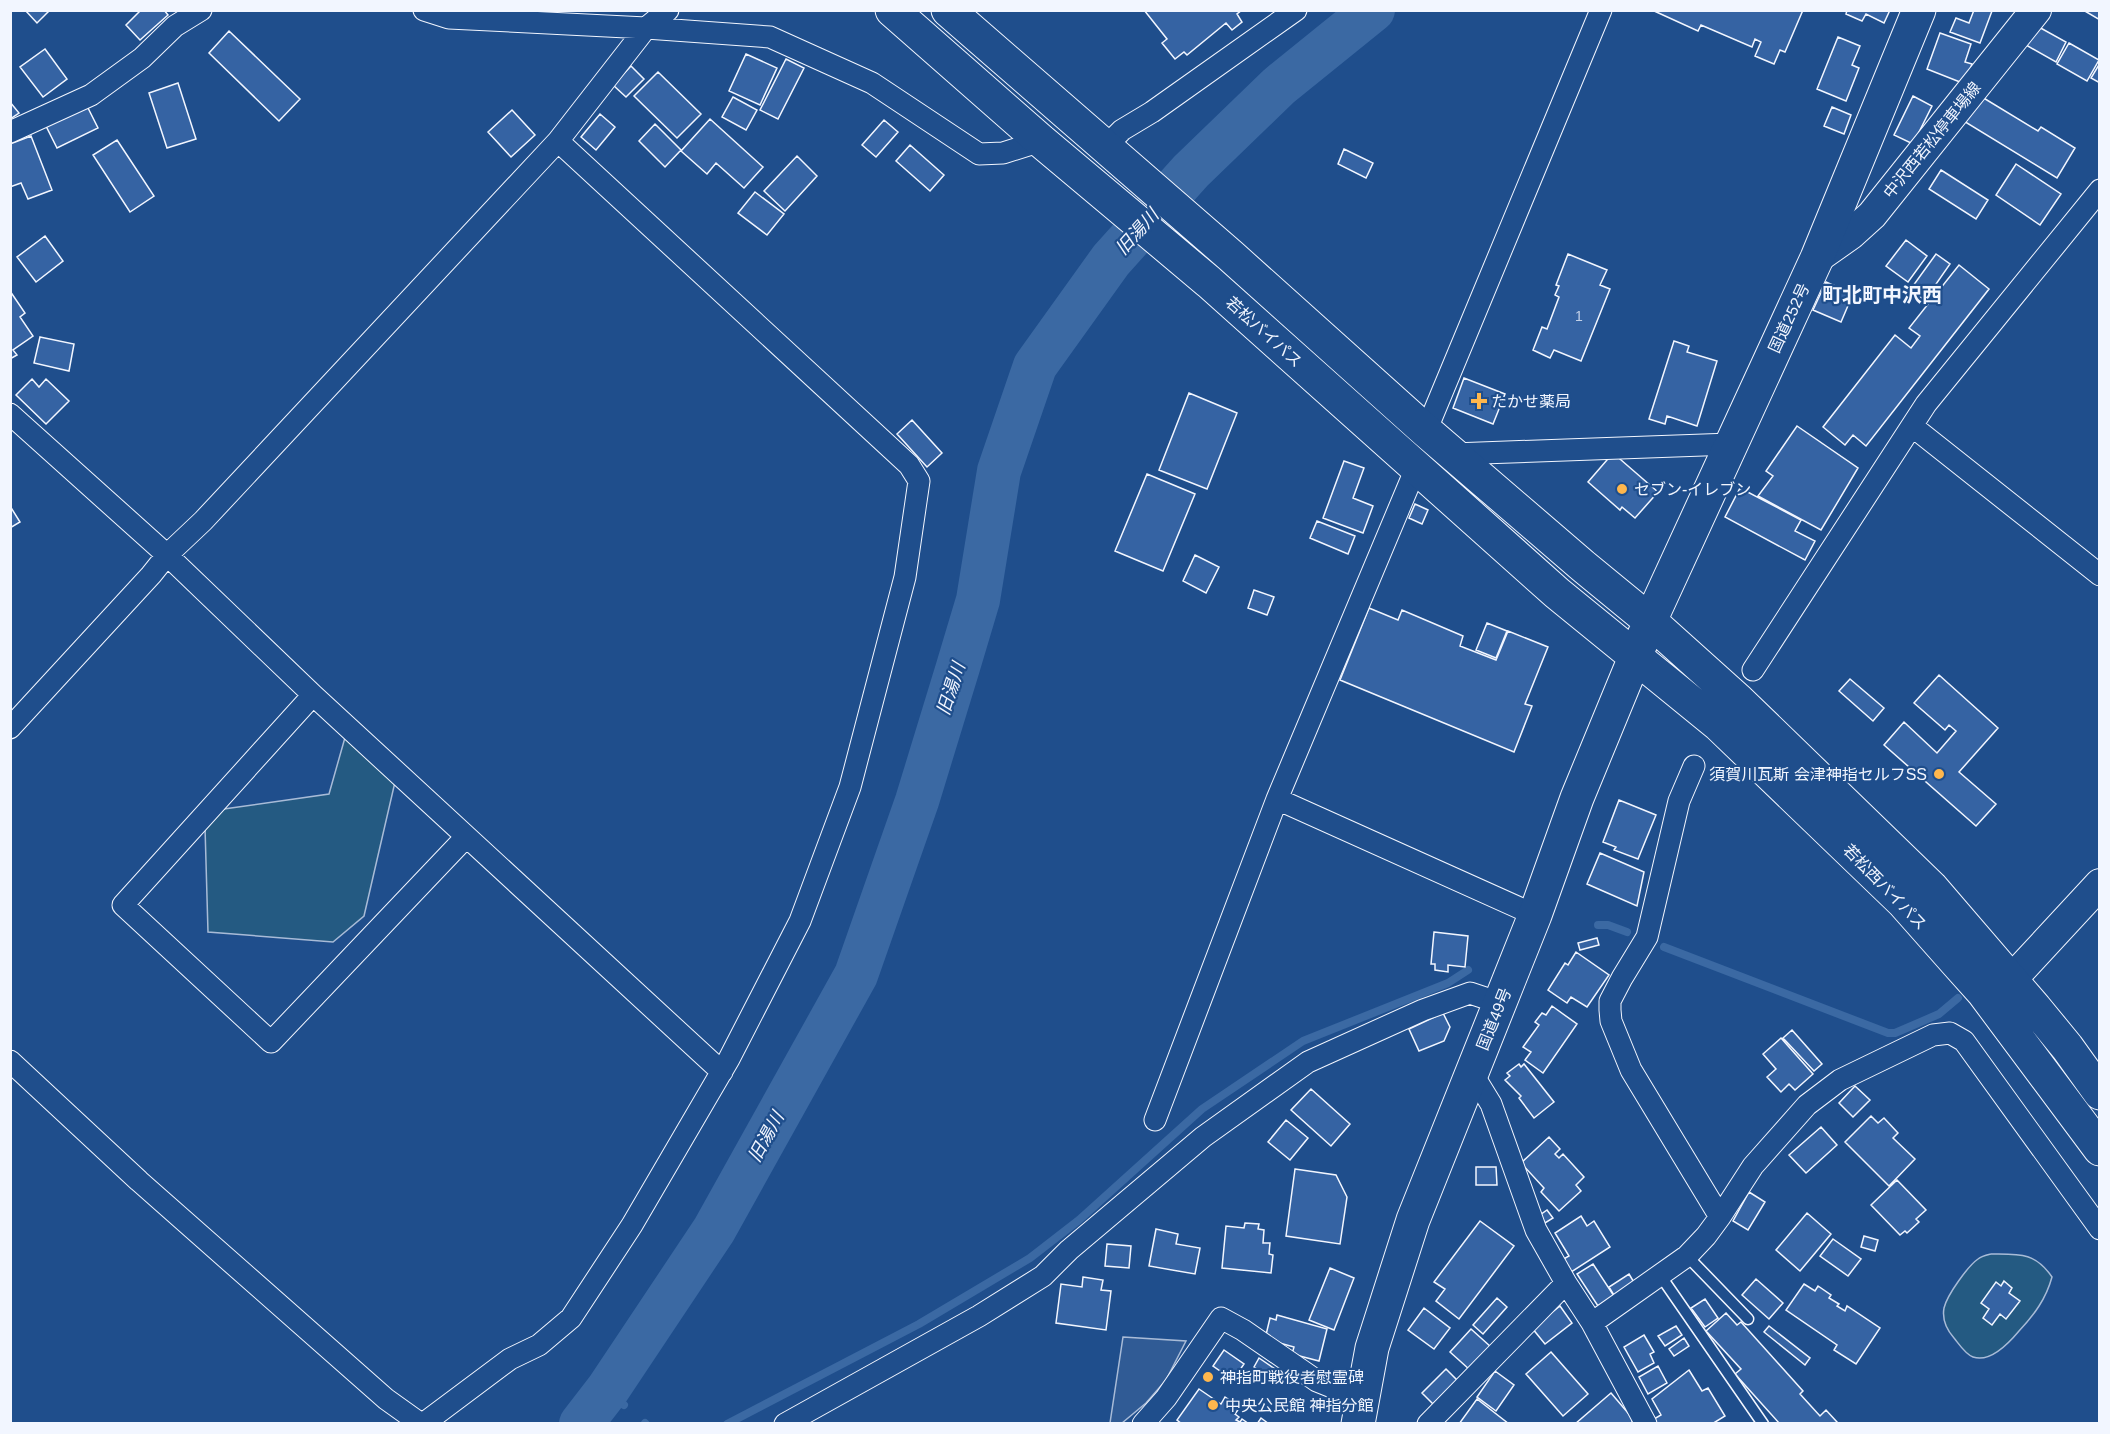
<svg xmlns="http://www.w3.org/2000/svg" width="2110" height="1434" font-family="Helvetica,'Noto Sans JP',sans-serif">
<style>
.green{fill:#245a82;stroke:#a8bbd7;stroke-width:1.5}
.parking{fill:#305b95;stroke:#a8bbd7;stroke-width:1.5}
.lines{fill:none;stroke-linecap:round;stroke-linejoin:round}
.stream{stroke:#3b69a3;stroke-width:8}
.river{stroke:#3b69a3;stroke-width:44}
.building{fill:#3563a3;stroke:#f2f6ff;stroke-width:1.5}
.lane-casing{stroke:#f2f6ff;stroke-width:13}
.street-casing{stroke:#f2f6ff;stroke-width:23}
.secondary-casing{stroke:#f2f6ff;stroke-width:32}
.highway-casing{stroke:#f2f6ff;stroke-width:35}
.lane{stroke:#1f4e8c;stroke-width:10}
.street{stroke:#1f4e8c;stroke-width:21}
.secondary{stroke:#1f4e8c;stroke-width:30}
.highway{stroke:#1f4e8c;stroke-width:33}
.poi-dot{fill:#ffb74d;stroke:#1f4e8c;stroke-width:2}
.labels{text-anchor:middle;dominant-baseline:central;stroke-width:4.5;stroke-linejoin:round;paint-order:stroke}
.number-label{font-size:14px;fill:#c3d1e8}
.street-label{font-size:16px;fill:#f2f6ff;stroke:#1f4e8c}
.poi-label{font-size:16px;fill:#f2f6ff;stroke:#1f4e8c;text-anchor:start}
.water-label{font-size:18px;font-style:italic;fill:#f2f6ff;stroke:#1f4e8c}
.quarter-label{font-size:20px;font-weight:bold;fill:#f2f6ff;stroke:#1f4e8c}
</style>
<rect width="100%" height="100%" fill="#1f4e8c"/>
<!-- green -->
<path class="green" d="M346,734L395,782L364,916L333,942L208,932L205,827L224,809L329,794Z
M1991,1254C2019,1254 2035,1252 2052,1277C2046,1299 2034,1315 2019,1331C2009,1343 1990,1363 1973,1357C1965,1354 1959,1344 1954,1338C1947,1330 1942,1319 1944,1308C1947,1295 1968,1266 1978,1259C1982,1256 1987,1255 1991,1254Z"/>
<!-- parking -->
<path class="parking" d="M1123,1337L1186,1341L1166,1380L1146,1403L1122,1423H1110Z"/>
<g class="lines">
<!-- stream -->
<path class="stream" d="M1598,925H1608L1627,932
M1664,947L1888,1033H1895L1939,1014L1958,998
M606,1391L624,1405
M645,1423L646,1424
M727,1424L919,1324L1030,1258L1079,1220L1202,1109L1303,1041L1448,983L1468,970"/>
<!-- river -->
<path class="river" d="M581,1424L608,1389L714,1230L856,975L917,801L958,667L978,600L999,471L1035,366L1111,260L1191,171L1279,86L1373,10"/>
</g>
<!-- building -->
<path class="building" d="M25,10H50L37,23Z
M141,10H164L168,15L140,40L126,25Z
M1144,10H1242L1237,14L1242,22L1232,30L1226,23L1187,55L1184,52L1175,59L1162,43L1167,39Z
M1652,10H1803L1785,52L1780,50L1774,64L1755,56L1761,42L1755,39L1752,47L1701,25L1698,31Z
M1847,10H1890L1884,23L1866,14L1862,21L1846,14Z
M1974,10L1992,11L1980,43L1950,32L1956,18L1969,23Z
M2083,10H2100V20Z
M2037,26L2066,42L2056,62L2026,45Z
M229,31L300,99L279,121L209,53Z
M1940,33L1971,44L1965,62L1972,64L1965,84L1927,69Z
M1838,37L1860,46L1852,65L1859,68L1846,101L1817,89Z
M2069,43L2099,60L2087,81L2057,64Z
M45,49L67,79L43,97L20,67Z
M746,54L777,68L760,105L729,91Z
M786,59L804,68L778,119L760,110Z
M2100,63V83L2091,78Z
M631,66L644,79L626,97L613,85Z
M658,72L701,114L677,138L634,96Z
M178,83L196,139L167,148L149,93Z
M1977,94L2038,131L2041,127L2075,148L2057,178L1962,120Z
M1913,96L1932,106L1913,144L1894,135Z
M733,97L757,110L746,130L722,117Z
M10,102L19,113L10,119Z
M87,106L98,128L57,148L46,126Z
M1832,107L1851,115L1844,134L1824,126Z
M512,110L535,135L511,157L488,132Z
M600,114L615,127L596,150L581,137Z
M710,119L763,167L744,188L716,163L707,174L681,151Z
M884,120L898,132L876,157L862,145Z
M655,124L681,150L665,167L639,141Z
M31,136L52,190L28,199L21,183L10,187V144Z
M117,140L154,196L130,212L93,155Z
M910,145L944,175L930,191L896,161Z
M1344,149L1373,163L1366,178L1338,164Z
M797,156L817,176L785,211L764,191Z
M2016,164L2061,194L2040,225L1996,195Z
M1941,170L1988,200L1976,219L1929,189Z
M755,192L784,214L767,235L738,213Z
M45,236L63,261L36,282L17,257Z
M1906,240L1927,256L1908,282L1886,266Z
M1568,254L1607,270L1600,285L1610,289L1581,361L1554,350L1550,358L1533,350L1542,327L1547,329L1559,297L1555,295L1559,286L1556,285Z
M1936,254L1950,264L1925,300L1910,290Z
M1959,265L1989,289L1866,446L1853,435L1845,445L1823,427L1895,335L1911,348L1920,336L1909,328Z
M1826,282L1853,294L1841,322L1813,310Z
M10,291L25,313L20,317L33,336L13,350L17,355L10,359Z
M40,337L74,344L69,371L34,363Z
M1674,341L1689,346L1687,352L1717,361L1697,426L1667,416L1665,424L1649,419Z
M1464,378L1505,394L1493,424L1453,408Z
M32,379L39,387L46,379L69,401L46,424L16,395Z
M1189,393L1237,413L1207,489L1159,470Z
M912,420L942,453L927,467L897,434Z
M1797,426L1858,468L1821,530L1758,496L1773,476L1766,471Z
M1613,453L1658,492L1635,518L1622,507L1620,510L1588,482Z
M1344,461L1364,468L1353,498L1373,506L1363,533L1323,518Z
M1147,474L1195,494L1163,571L1115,551Z
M1740,488L1801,520L1795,531L1815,541L1805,560L1725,517Z
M1415,504L1428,510L1422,524L1409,518Z
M10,506L20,522L10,528Z
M1317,521L1355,536L1348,554L1310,538Z
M1195,555L1219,567L1206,593L1183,581Z
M1254,590L1274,597L1267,615L1248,608Z
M1369,608L1398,620L1402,610L1463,636L1460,646L1496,660L1508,631L1548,647L1525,704L1532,706L1514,752L1340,680Z
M1487,623L1507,631L1496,658L1476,650Z
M1939,675L1998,728L1959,772L1996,804L1976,826L1884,745L1904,722L1937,753L1956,731L1949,725L1945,730L1914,703Z
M1850,679L1884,708L1873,721L1839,691Z
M1619,800L1656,815L1638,859L1614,850L1616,847L1603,842Z
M1600,853L1644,872L1637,906L1587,884Z
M1434,932L1468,936L1465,967L1448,965V972L1435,970V964H1431Z
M1597,938L1599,945L1580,950L1578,943Z
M1576,952L1609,975L1587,1007L1571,997L1567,1003L1548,990L1565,963L1568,965Z
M1552,1006L1577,1024L1543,1073L1525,1060L1531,1052L1523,1047L1539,1025L1535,1022L1542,1013L1546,1015Z
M1443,1013L1450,1027L1444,1041L1419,1051L1409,1029Z
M1792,1030L1822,1064L1814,1071L1783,1038Z
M1781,1038L1813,1074L1795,1090L1789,1084L1781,1092L1767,1077L1776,1069L1763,1054Z
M1519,1064L1521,1067L1524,1064L1554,1102L1534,1118L1519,1098L1521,1096L1505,1080L1510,1076L1507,1073Z
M1855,1086L1870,1100L1853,1117L1839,1103Z
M1311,1089L1350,1124L1331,1146L1291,1110Z
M1871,1116L1878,1123L1884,1118L1898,1133L1893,1138L1915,1159L1889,1186L1845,1142Z
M1286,1120L1308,1138L1290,1160L1268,1142Z
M1821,1127L1837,1145L1806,1173L1789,1155Z
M1549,1137L1560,1149L1555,1154L1559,1158L1563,1154L1584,1177L1576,1185L1581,1191L1559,1211L1541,1192L1544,1188L1521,1163Z
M1476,1167H1496L1497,1185H1476Z
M1295,1169L1336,1175L1347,1197L1340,1244L1286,1236Z
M1897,1180L1926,1210L1916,1219L1919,1222L1907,1233L1905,1231L1900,1235L1871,1205Z
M1749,1192L1765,1202L1748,1230L1733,1221Z
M1547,1210L1553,1218L1545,1223L1540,1215Z
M1807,1213L1831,1234L1800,1271L1776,1250Z
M1581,1216L1587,1226L1594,1221L1610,1247L1568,1274L1560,1261L1569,1256L1555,1233Z
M1480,1221L1514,1246L1459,1319L1436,1301L1445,1289L1434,1282Z
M1245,1223L1259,1224L1258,1229L1264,1230L1263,1243H1270L1269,1254L1273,1255L1271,1273L1222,1268L1226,1226L1244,1228Z
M1156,1229L1178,1234L1176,1244L1200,1248L1195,1274L1149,1266Z
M1864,1236L1878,1240L1875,1251L1861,1247Z
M1833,1239L1861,1259L1848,1276L1820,1256Z
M1107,1244L1131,1246L1129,1268L1105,1266Z
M1593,1264L1614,1296L1598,1306L1577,1274Z
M1330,1268L1354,1278L1334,1330L1309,1320Z
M1629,1274L1635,1284L1615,1297L1609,1287Z
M1083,1277L1103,1280L1101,1290L1111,1291L1106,1330L1056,1323L1061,1284L1082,1287Z
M1756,1279L1783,1303L1769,1319L1742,1295Z
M2004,1281L2012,1288L2009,1293L2020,1301L2006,1319L2000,1314L1992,1325L1983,1318L1989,1309L1981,1303L1996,1282L2001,1286Z
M1804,1284L1815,1291L1818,1286L1831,1295L1829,1298L1839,1304L1837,1306L1845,1311L1847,1306L1880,1328L1856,1364L1834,1350L1837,1345L1786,1310Z
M1497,1298L1507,1307L1483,1334L1473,1325Z
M1705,1299L1718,1318L1705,1327L1691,1308Z
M1560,1306L1572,1323L1545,1344L1532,1328Z
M1424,1308L1450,1328L1434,1349L1408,1330Z
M1726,1313L1737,1325L1741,1322L1803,1391L1800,1394L1820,1416L1826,1410L1837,1422L1835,1424H1780L1735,1374L1741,1369L1706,1331Z
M1277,1315L1327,1329L1319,1361L1292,1354L1294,1347L1265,1339L1270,1318L1276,1320Z
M1676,1326L1682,1335L1665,1346L1658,1336Z
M1769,1326L1810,1358L1805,1365L1764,1332Z
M1471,1329L1491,1347L1470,1370L1450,1352Z
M1644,1335L1654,1352L1650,1354L1654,1363L1638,1372L1624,1347Z
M1684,1338L1689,1346L1674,1356L1669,1349Z
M1224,1350L1244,1364L1233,1380L1213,1366Z
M1551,1352L1588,1394L1563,1416L1526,1374Z
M1259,1358L1275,1369L1269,1377L1254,1367Z
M1658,1366L1667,1383L1648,1394L1639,1377Z
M1446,1369L1457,1380L1433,1404L1422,1393Z
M1689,1370L1702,1391L1708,1388L1725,1416L1712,1424H1657L1654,1419L1661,1415L1652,1399Z
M1495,1371L1514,1385L1496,1411L1477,1397Z
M1199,1389L1221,1404L1225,1397L1240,1407L1235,1414L1239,1417L1236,1420L1240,1422L1242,1419L1249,1424H1182L1177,1420Z
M1611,1393L1634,1420L1630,1424H1575Z
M1477,1399L1509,1424H1459Z
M1261,1418L1269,1424H1257Z"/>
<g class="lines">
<!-- lane casing -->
<g class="lane-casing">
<path id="lane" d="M1687,1256L1748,1319
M1660,1275L1763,1424"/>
</g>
<!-- street casing -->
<g class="street-casing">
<path id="street" d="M424,10L449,18L646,28L770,37L872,83L979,154L1003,153L1041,141
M10,132L91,95L142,58L175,26L201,10
M1116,136L1122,130L1152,112L1296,10
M10,414L167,555L313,695L722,1072
M1912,426L2100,575
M1426,431L1601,10
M1453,454L1731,444
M1753,670L1926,404L2100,190
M313,695L123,905L271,1042L466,837
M10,728L151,575L167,555L203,521L558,141L646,28L668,10
M1694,766L1679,801L1647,937L1622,978L1610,1001V1010L1611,1021L1631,1070L1720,1217
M1277,799L1535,915
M10,1061L139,1181L386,1399L421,1424
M1472,1073L1491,1104L1536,1230L1566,1283L1592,1323L1646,1424
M1155,1120L1277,799L1416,468
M1592,1323L1687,1256L1706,1236L1720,1217L1753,1166L1807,1105L1840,1080L1933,1035L1950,1033L1964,1041L2100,1229
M423,1424L510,1359L539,1345L571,1318L632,1225L729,1059L800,921L850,787L905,577L919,481L909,465L558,141
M785,1424L979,1316L1043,1276L1069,1250L1203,1137L1308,1062L1423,1010L1470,993L1500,1003
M1143,1424L1166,1398L1221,1318L1243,1330L1317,1381L1362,1399
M1428,1424L1566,1283"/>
</g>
<!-- secondary casing -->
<g class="secondary-casing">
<path id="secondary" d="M1817,258L1851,234L1872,215L2036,10
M2011,980L2100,884"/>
</g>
<!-- highway casing -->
<g class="highway-casing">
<path id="highway" d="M892,10L1041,141L1209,282L1557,593L1719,725L1903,902L1957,963L1983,992L2100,1149
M948,10L1231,256L1426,431L1583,566L1650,621L1739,701L1931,887L2035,1008L2067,1047L2100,1093
M1358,1424L1372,1348L1413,1220L1535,915L1577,798L1650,621L1817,258L1919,10"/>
</g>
<!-- lane -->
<use href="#lane" class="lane"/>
<!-- street -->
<use href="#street" class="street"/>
<!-- secondary -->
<use href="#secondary" class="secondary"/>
<!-- highway -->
<use href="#highway" class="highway"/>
</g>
<!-- markers -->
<g class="poi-dot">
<path d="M1476 392h6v6h6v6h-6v6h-6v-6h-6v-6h6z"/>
<circle cx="1622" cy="489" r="6"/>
<circle cx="1939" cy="774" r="6"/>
<circle cx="1208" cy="1377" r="6"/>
<circle cx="1213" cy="1405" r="6"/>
</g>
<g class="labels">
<!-- number labels -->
<g class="number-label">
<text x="1579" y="316">1</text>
</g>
<!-- street labels -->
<g class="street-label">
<text transform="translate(1932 140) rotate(-51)">中沢西若松停車場線</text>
<text transform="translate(1789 318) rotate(-65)">国道252号</text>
<text transform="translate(1264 332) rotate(42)">若松バイパス</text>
<text transform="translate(1885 887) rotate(46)">若松西バイパス</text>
<text transform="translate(1494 1019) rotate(-68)">国道49号</text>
</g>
<!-- poi labels -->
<g class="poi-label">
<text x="1491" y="401">たかせ薬局</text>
<text x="1634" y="489">セブン-イレブン</text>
<text x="1927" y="774" text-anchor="end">須賀川瓦斯 会津神指セルフSS</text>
<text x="1220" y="1377">神指町戦役者慰霊碑</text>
<text x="1225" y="1405">中央公民館 神指分館</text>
</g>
<!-- water labels -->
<g class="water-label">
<text transform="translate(1137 232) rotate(-48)">旧湯川</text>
<text transform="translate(951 689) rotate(-72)">旧湯川</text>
<text transform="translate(766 1137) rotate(-61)">旧湯川</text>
</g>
<!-- quarter labels -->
<g class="quarter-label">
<text x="1882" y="295">町北町中沢西</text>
</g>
</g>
<!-- border -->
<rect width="2110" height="1434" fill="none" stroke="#f2f6ff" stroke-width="24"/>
</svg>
